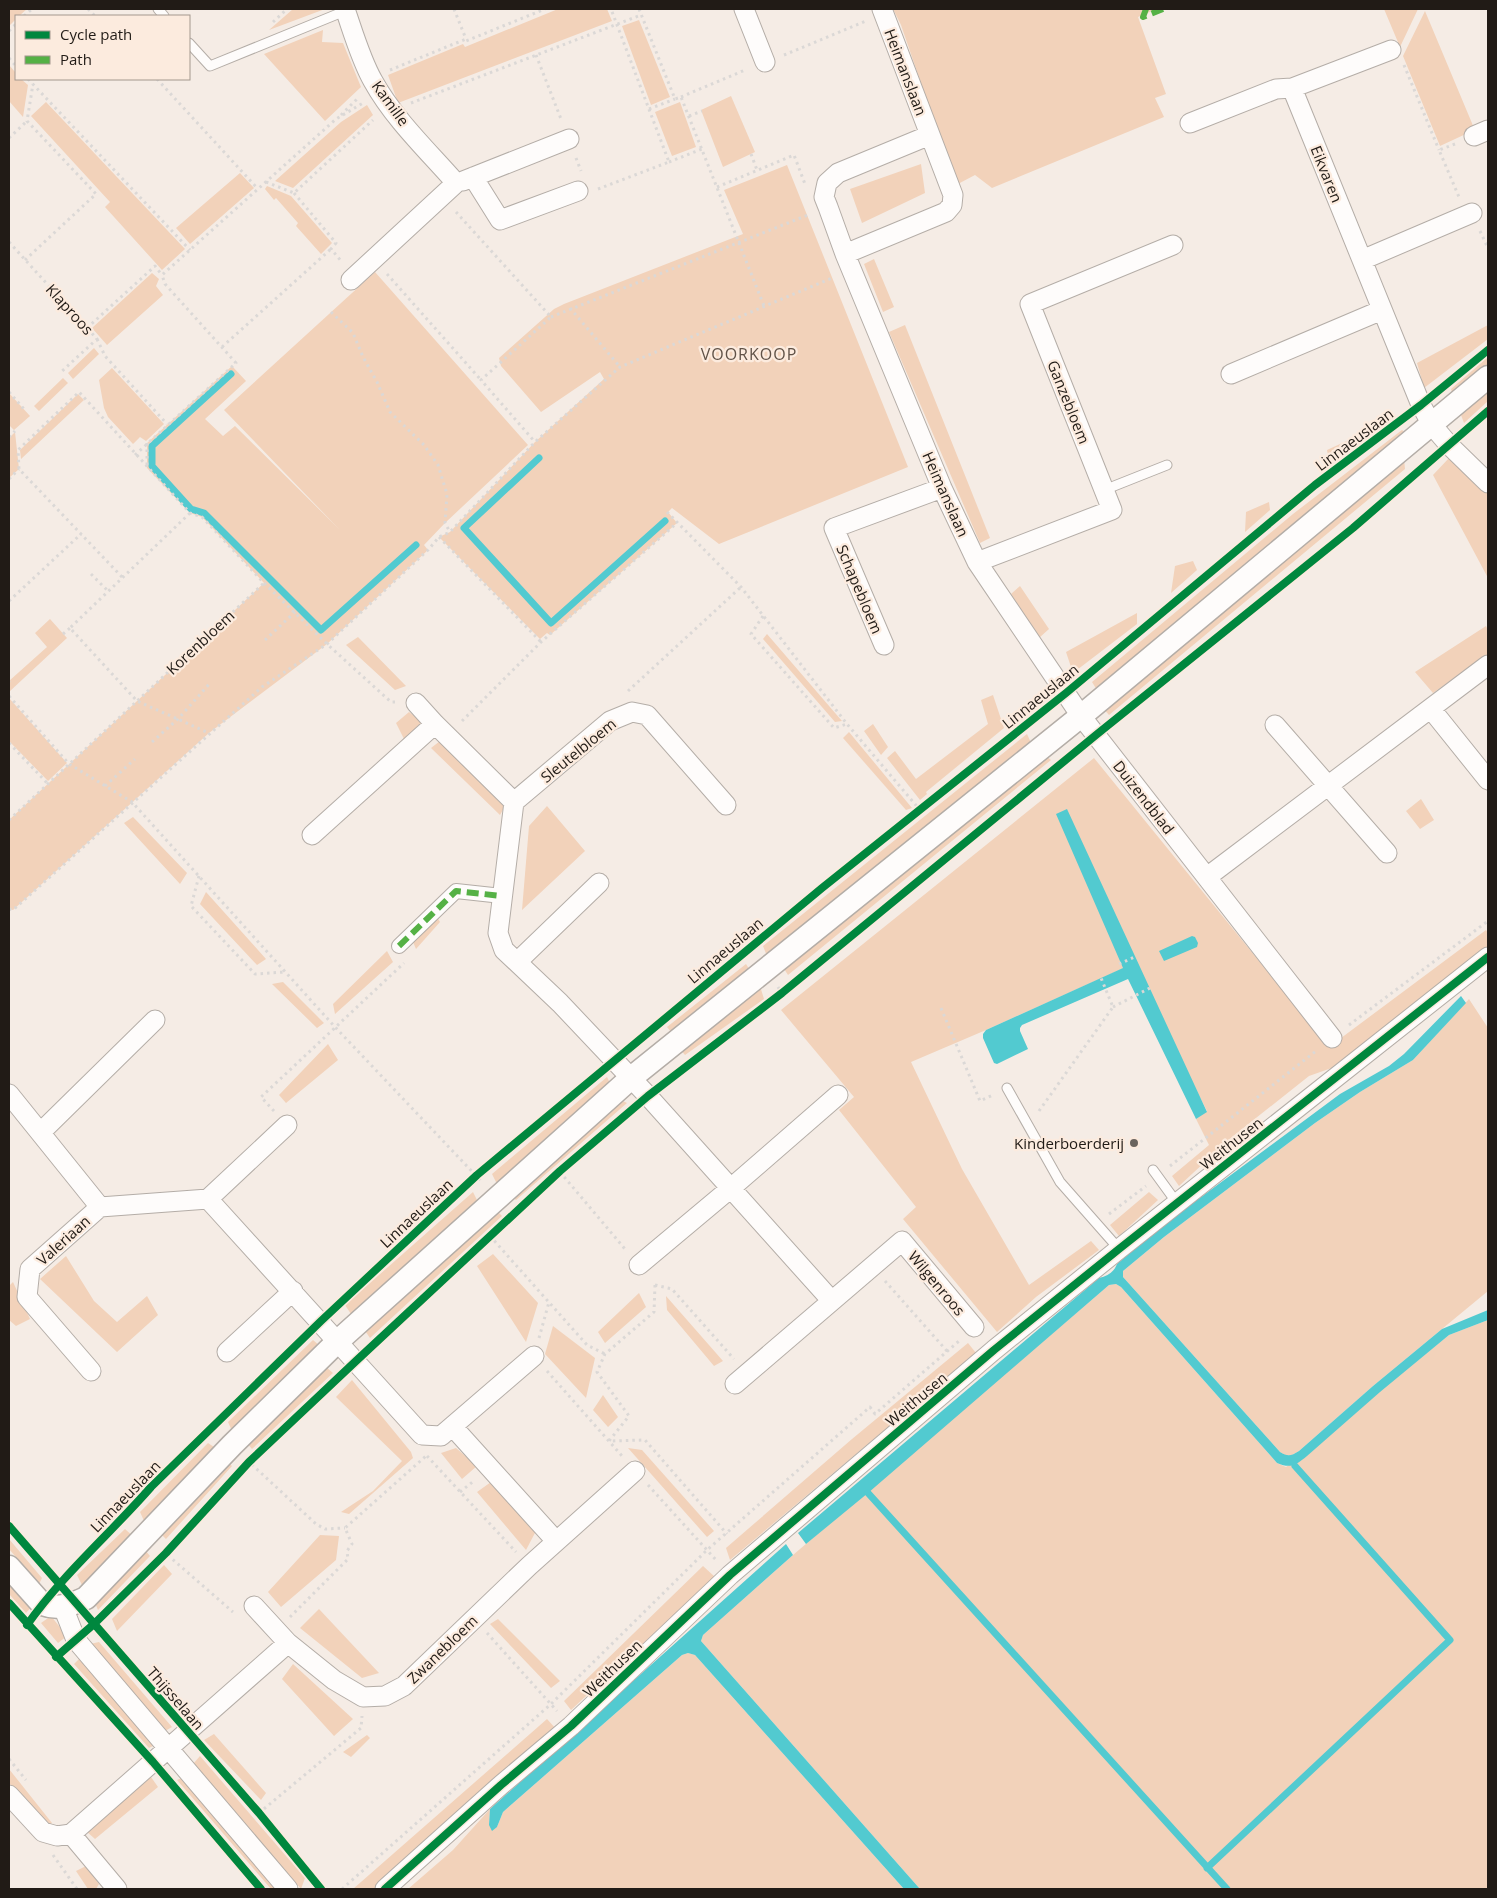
<svg xmlns="http://www.w3.org/2000/svg" width="1497" height="1898" font-family="'Open Sans',sans-serif">
<style>
.green{fill:#f2d2ba}
.water{fill:#52cad0}
.lines{fill:none;stroke-linecap:round;stroke-linejoin:round}
.stream{stroke:#52cad0;stroke-width:7}
.service-casing{stroke:#b4ada7;stroke-width:11}
.pedestrian-casing{stroke:#b4ada7;stroke-width:16}
.minor-casing{stroke:#b4ada7;stroke-width:21}
.tertiary-casing{stroke:#b4ada7;stroke-width:25}
.path{stroke:#dbd8d6;stroke-width:3;stroke-dasharray:2.5 4;stroke-linecap:butt}
.service{stroke:#fefcfb;stroke-width:9}
.pedestrian{stroke:#fefcfb;stroke-width:14}
.minor{stroke:#fefcfb;stroke-width:19}
.tertiary{stroke:#fefcfb;stroke-width:22}
.quiet{stroke:#55b145;stroke-width:6;stroke-dasharray:12 6;stroke-linecap:butt}
.cycleway-casing{stroke:#fcebde;stroke-width:11}
.cycleway{stroke:#00873e;stroke-width:8}
.poi-dot{fill:#6b645e;stroke:#fcebde;stroke-width:2}
.labels{text-anchor:middle;dominant-baseline:central;stroke-width:4.5;stroke-linejoin:round;paint-order:stroke}
.street-label{font-size:15px;fill:#211b16;stroke:#fcebde}
.poi-label{font-size:15px;fill:#211b16;stroke:#fcebde;text-anchor:end}
.neighbourhood-label{font-size:16px;letter-spacing:1px;fill:#605247;stroke:#fcebde}
</style>
<rect width="100%" height="100%" fill="#f5ece5"/>
<!-- green -->
<path class="green" d="M9,9H27L19,16H16V19L9,26Z
M293,9H325L269,30Z
M558,9H607L612,21L398,103L388,75L463,44L465,47Z
M893,9H1157L1138,17L1166,94L1155,98L1164,117L992,188L975,175L956,185L901,25Z
M1384,9H1418L1400,47Z
M1425,11L1474,128L1468,133L1440,146L1403,56Z
M639,20L670,97L651,105L622,26Z
M323,30L322,42L343,43L361,87L325,121L264,54Z
M9,65L16,73V79H21L28,85L23,117L9,101Z
M731,96L755,152L723,167L701,110Z
M46,102L185,249L162,270L105,207L110,202L31,116Z
M680,102L696,147L672,156L655,112Z
M367,105L373,115L293,188L275,181L341,122Z
M921,164L925,193L862,223L850,189Z
M787,165L908,467L719,544L672,508L668,512L677,523L550,635L547,633L540,639L439,537L450,532L535,442L604,379L600,372L541,412L501,366L499,358L554,309L564,304L743,234L724,190Z
M240,173L254,188L190,244L176,228Z
M267,186L291,196L332,243L321,254L296,226L298,223L276,198L274,200L265,189Z
M874,259L894,307L883,312L864,264Z
M375,272L528,445L445,523L424,545L428,550L327,644L209,733L13,910L9,909V820L264,583L202,517L190,513L147,468V443L232,366L246,381L205,419L223,436L235,426L339,529L224,410Z
M152,273L159,279L156,286L163,295L107,345L92,328Z
M905,325L990,538L980,543L889,332Z
M1488,325V339L1424,388L1417,363Z
M94,348L99,354L73,379L68,373Z
M1488,357V368L1454,399L1451,389Z
M112,368L164,424L146,441L140,437L133,444L108,417L104,408L99,380Z
M63,378L68,383L39,411L34,406Z
M1488,389V401L1464,423L1461,415Z
M9,393L30,416L14,430L9,425Z
M78,394L84,400L21,459L20,450Z
M1402,430L1408,435L1097,690L1092,682L1293,514Z
M15,432L19,469L9,478V438Z
M1364,433L1366,439L1329,460L1327,450Z
M1449,458L1488,493V578L1433,475Z
M1404,459L1405,469L1109,715L1102,707Z
M1269,502L1270,510L1245,532L1246,512Z
M1193,561L1197,570L1171,593L1175,566Z
M1020,586L1049,629L1039,638L1011,594Z
M1137,613V624L1073,673L1066,652Z
M50,619L67,638L9,692V681L47,647L35,633Z
M1486,626L1488,630V654L1433,693L1415,672Z
M767,634L842,721L835,722L763,639Z
M358,637L406,686L395,690L346,645Z
M993,695L1004,728L926,792L927,794L920,800L887,758L895,751L916,779L988,724L981,700Z
M9,698L67,763L48,781L9,741Z
M409,712L422,722L405,741L396,723Z
M873,724L888,747L881,755L864,731Z
M849,732L912,808L906,810L843,738Z
M1027,734L1033,747L767,956L763,946Z
M440,741L505,806L500,815L431,748Z
M1045,755L1051,760L788,975L781,964Z
M1094,758L1329,1047L1486,930L1488,933V947L1340,1065L1309,1076L1232,1137L1179,1186L1172,1176L1209,1145L1196,1119L1207,1111L1057,814L1124,968L986,1030L911,1062L962,1169L1029,1285L1091,1241L1099,1250L1036,1297L997,1332L903,1219L916,1207L839,1110L854,1097L781,1010Z
M1421,799L1434,820L1420,829L1406,811Z
M547,806L585,851L522,910L529,826Z
M133,817L187,873L180,884L124,823Z
M206,892L266,959L257,965L200,904Z
M437,917L440,922L416,949L413,942Z
M387,951L393,962L335,1014L333,1004Z
M746,964L751,972L672,1033L667,1027Z
M283,982L324,1023L317,1028L272,984Z
M760,986L764,999L685,1055L679,1048Z
M1469,999L1488,1028V1291L1373,1386L1299,1451L1292,1455L1286,1456L1280,1452L1123,1277V1271L1164,1237L1315,1123L1360,1092L1413,1060Z
M328,1044L338,1060L286,1103L279,1095Z
M607,1077L610,1083L497,1184L492,1174Z
M621,1100L627,1103L516,1200L511,1196Z
M473,1192L477,1200L353,1317L345,1305Z
M1149,1192L1158,1200L1119,1236L1110,1225Z
M494,1208L502,1216L370,1338L361,1325Z
M493,1254L538,1303L526,1342L477,1266Z
M66,1256L94,1301L117,1322L147,1296L158,1315L117,1352L40,1279Z
M13,1282L30,1319L16,1326L9,1320V1286Z
M1116,1284L1121,1287L1277,1463L1286,1467L1449,1335L1488,1320V1889H920L701,1641L703,1635L793,1555L1109,1285Z
M639,1293L646,1307L605,1343L598,1332Z
M666,1296L723,1361L714,1366L667,1310Z
M553,1326L595,1358L586,1398L545,1354Z
M313,1340L320,1346L232,1431L228,1422Z
M968,1343L976,1353L730,1560L726,1548L852,1439Z
M325,1366L333,1373L252,1449L246,1442Z
M352,1380L411,1452L413,1458L349,1514L341,1512L373,1491L402,1461L336,1397Z
M603,1395L618,1417L608,1427L593,1410Z
M208,1443L217,1449L145,1523L140,1512Z
M456,1448L477,1466L462,1479L441,1453Z
M628,1448L642,1450L714,1531L707,1537Z
M227,1462L232,1466L166,1539L160,1533Z
M491,1482L536,1531L526,1550L477,1492Z
M125,1529L134,1537L83,1587L77,1575Z
M320,1535L339,1536L336,1560L281,1607L268,1592Z
M9,1539L42,1578L39,1584L9,1549Z
M145,1550L150,1556L98,1610L95,1603Z
M164,1565L172,1574L117,1631L112,1619Z
M703,1566L715,1577L571,1710L564,1701Z
M9,1578L34,1604L26,1613L9,1594Z
M319,1609L379,1673L362,1678L300,1628Z
M51,1616L67,1636L58,1643L41,1623Z
M498,1619L560,1681L551,1688L490,1624Z
M99,1642L172,1727L165,1731L90,1644Z
M688,1653L695,1655L904,1889H408L453,1850L490,1809L489,1825L497,1827L503,1812L682,1655Z
M80,1658L155,1745L149,1748L74,1664Z
M293,1664L353,1719L334,1736L282,1679Z
M547,1719L557,1730L401,1867L375,1889H353Z
M214,1734L266,1793L261,1800L204,1740Z
M367,1735L370,1738L351,1757L343,1752Z
M200,1756L305,1878L301,1889L193,1764Z
M9,1769L52,1823L47,1826L9,1783Z
M151,1777L158,1787L95,1839L86,1831Z
M184,1777L281,1889H271L177,1780Z
M86,1866L99,1884L96,1889H88L76,1871Z"/>
<!-- water -->
<path class="water" d="M1067,809L1207,1112L1196,1119L1128,979L1022,1025L1020,1028V1031L1028,1049L997,1064L994,1063L983,1038V1034L986,1030L1123,968L1056,814Z
M1192,936L1195,937L1198,943L1197,947L1164,961L1159,951Z
M1461,996L1466,1003L1413,1060L1360,1092L1315,1123L1164,1237L1123,1271V1277L1280,1452C1288,1457 1291,1456 1299,1451L1373,1386L1442,1329L1488,1310V1320L1449,1335L1380,1392L1307,1456C1296,1465 1291,1469 1277,1463L1121,1287L1116,1284L1109,1285L868,1493L806,1544L798,1533L1099,1278C1108,1276 1114,1272 1117,1264L1158,1229L1340,1094L1389,1066L1404,1054Z
M786,1544L793,1555L703,1635L701,1641L920,1889H904L695,1655L688,1653L682,1655L503,1812L497,1827L492,1831L489,1825L490,1809Z"/>
<g class="lines">
<!-- stream -->
<path class="stream" d="M231,374L152,446V466L191,509L204,513L321,630L416,545
M539,458L464,528L551,623L665,521
M868,1493L1227,1889
M1207,1868L1450,1640L1295,1466"/>
<!-- service casing -->
<g class="service-casing">
<path id="service" d="M158,9L164,16
M189,43L210,66L345,11
M1104,490L1167,465
M1007,1088L1060,1182L1119,1249
M1153,1170L1177,1203"/>
</g>
<!-- pedestrian casing -->
<g class="pedestrian-casing">
<path id="pedestrian" d="M399,946L456,891L502,896"/>
</g>
<!-- minor casing -->
<g class="minor-casing">
<path id="minor" d="M345,9C353,32 361,60 373,81C394,119 428,151 456,183L351,280
M744,9L765,62
M1292,88L1421,405L1432,425L1449,445L1488,483
M1190,123L1276,89L1292,88L1391,50
M930,135L838,173L827,183L824,197L828,207L845,254L942,488L977,562L1081,716L1332,1038
M1474,136L1488,130
M473,177L500,220L578,191
M463,181L569,139
M845,254L946,212L952,205L953,195L882,9
M1362,260L1472,213
M1231,374L1382,310
M977,562L1112,510L1030,304L1173,245
M884,645L834,528L942,488
M416,703L435,724L514,802
M1431,709L1488,780
M1275,725L1387,853
M726,805L647,715L632,712L610,721L514,802L498,933L504,950L560,1003L648,1096L831,1300
M312,835L435,724
M1207,877L1488,665
M517,962L599,883
M9,1094L100,1207
M41,1132L155,1020
M208,1199L287,1125
M639,1265L731,1188L838,1095
M227,1352L293,1291
M91,1371L27,1297L30,1269L100,1207L208,1199L422,1435L441,1436L534,1356
M735,1384L902,1241L974,1327
M453,1427L556,1541
M254,1606L288,1643L334,1680L363,1697L385,1696L404,1686L529,1566L635,1471
M63,1607L76,1640L288,1889
M9,1795L43,1832L57,1836L71,1834L117,1889
M71,1834L288,1643
M385,1889L501,1785L571,1726L730,1575L994,1350L1119,1249L1488,957"/>
</g>
<!-- tertiary casing -->
<g class="tertiary-casing">
<path id="tertiary" d="M9,1567L42,1604C58,1610 71,1605 86,1598L232,1445L338,1341L631,1078L1081,716L1488,377"/>
</g>
<!-- path -->
<path class="path" d="M88,9L95,16
M454,9L466,39
M639,9L675,99L681,97L764,306
M24,16L32,9
M273,22L287,9
M9,31L16,24
M536,55L561,119
M784,55L866,21
M9,58L16,66
M1404,65L1439,150
M390,70L466,39V41L545,9
M28,79L190,250
M157,79L258,189
M681,97L745,70
M411,103L641,15
M649,109L675,99
M341,115L359,97
M689,116L702,111
M9,138L27,121
M1455,144L1439,150L1459,197
M751,154L757,170
M576,158L581,171
M669,162L702,149
M266,182L294,193L373,120
M717,187L794,155L805,184
M598,189L669,162L611,9
M294,193L336,243L331,249L342,262
M456,212L551,317L481,380L535,442
M1480,231L1488,248
M9,242L97,339L61,372
M25,260L96,194L27,121L33,84
M387,274L481,380
M570,308L620,367
M331,312L353,333L363,357L377,382L390,412L424,445L438,465L447,494L445,523L450,532
M551,317L808,215
M87,328L155,266L162,275
M97,339L105,356L167,424
M222,347L331,249
M9,392L24,409
M9,437L15,431
M147,443V467
M135,455L236,363L165,284L162,275L336,119L363,103
M9,479L19,469
M667,512L741,587L847,724L920,810
M190,513L70,628L137,701L209,733
M439,537L541,642
M91,574L108,591
M122,577L19,469L18,450L79,392L190,513L202,517L264,583L327,644L391,702H395
M9,601L81,534
M763,616L751,634L834,728L847,724
M63,634L70,628
M265,640L295,612
M9,682V681
M628,691L741,587
M9,696L69,764L132,802L335,1027L482,1182
M462,721L541,642L677,523
M152,742L178,719L211,682
M9,743L48,784
M105,786L135,759
M9,820L264,583
M199,876L191,906L255,974L285,972
M9,909L13,910L262,687L327,644L428,550L439,537L450,532L535,442L620,367L832,278
M1119,964L1137,956
M778,987L782,993
M1113,1007L1152,987
M941,1008L980,1101L993,1095
M1349,1025L1488,921
M274,1111L261,1097L404,963
M1039,1111L1113,1007L1101,978
M1170,1166L1316,1051
M560,1172L625,1249
M1109,1214L1146,1186
M490,1236L587,1345L605,1354
M885,1281L947,1351
M655,1285L654,1312L605,1354L597,1372L629,1416L609,1441L645,1440L727,1534
M655,1285L672,1289L734,1359
M539,1338L549,1302
M547,1371L622,1456
M427,1456L516,1552
M247,1460L316,1524L325,1529L345,1528
M648,1485L716,1560
M460,1492L475,1480
M163,1551L233,1612
M290,1617L348,1559L347,1551L352,1544L345,1528L426,1456
M487,1633L557,1711
M9,1759L26,1780
M259,1813L361,1728L362,1716
M53,1855L77,1889
M342,1889L551,1704L707,1550L870,1407L875,1414L959,1341"/>
<!-- service -->
<use href="#service" class="service"/>
<!-- pedestrian -->
<use href="#pedestrian" class="pedestrian"/>
<!-- minor -->
<use href="#minor" class="minor"/>
<!-- tertiary -->
<use href="#tertiary" class="tertiary"/>
<!-- quiet -->
<path class="quiet" d="M1146,9L1143,17L1163,9
M399,946L456,891L502,896"/>
<!-- cycleway casing -->
<g class="cycleway-casing">
<path id="cycleway" d="M9,1526L259,1813L321,1889
M9,1603L153,1762L261,1889
M27,1625C63,1574 110,1534 151,1487L321,1321L477,1175L822,888L1066,693L1315,485L1421,405L1488,350
M56,1657L94,1624L166,1553L249,1462L356,1361L560,1171L648,1096L782,993L1096,735L1353,528L1488,411
M385,1889L501,1785L571,1726L730,1575L994,1350L1119,1249L1488,957"/>
</g>
<!-- cycleway -->
<use href="#cycleway" class="cycleway"/>
</g>
<!-- markers -->
<circle class="poi-dot" cx="1134" cy="1143" r="5"/>
<g class="labels">
<!-- street labels -->
<g class="street-label">
<text transform="translate(906 72) rotate(69)">Heimanslaan</text>
<text transform="translate(391 103) rotate(54)">Kamille</text>
<text transform="translate(1327 174) rotate(68)">Eikvaren</text>
<text transform="translate(70 309) rotate(48)">Klaproos</text>
<text transform="translate(1069 402) rotate(68)">Ganzebloem</text>
<text transform="translate(1354 439) rotate(-37)">Linnaeuslaan</text>
<text transform="translate(946 494) rotate(66)">Heimanslaan</text>
<text transform="translate(860 589) rotate(67)">Schapebloem</text>
<text transform="translate(200 642) rotate(-43)">Korenbloem</text>
<text transform="translate(1040 696) rotate(-39)">Linnaeuslaan</text>
<text transform="translate(578 750) rotate(-39)">Sleutelbloem</text>
<text transform="translate(1144 797) rotate(52)">Duizendblad</text>
<text transform="translate(725 950) rotate(-40)">Linnaeuslaan</text>
<text transform="translate(1231 1143) rotate(-38)">Weithusen</text>
<text transform="translate(416 1213) rotate(-43)">Linnaeuslaan</text>
<text transform="translate(63 1240) rotate(-42)">Valeriaan</text>
<text transform="translate(937 1283) rotate(50)">Wilgenroos</text>
<text transform="translate(916 1399) rotate(-40)">Weithusen</text>
<text transform="translate(125 1496) rotate(-46)">Linnaeuslaan</text>
<text transform="translate(442 1649) rotate(-44)">Zwanebloem</text>
<text transform="translate(612 1668) rotate(-44)">Weithusen</text>
<text transform="translate(176 1698) rotate(49)">Thijsselaan</text>
</g>
<!-- poi labels -->
<g class="poi-label">
<text x="1124" y="1143">Kinderboerderij</text>
</g>
<!-- neighbourhood labels -->
<g class="neighbourhood-label">
<text x="749" y="354">VOORKOOP</text>
</g>
</g>
<!-- border -->
<rect width="1497" height="1898" fill="none" stroke="#211b16" stroke-width="20"/>
<!-- legend -->
<rect x="15" y="15" width="175" height="65" fill="#fcebde" stroke="#a4988e"/>
<rect x="25" y="31" width="25" height="8" fill="#00873e" stroke="#a4988e"/>
<text x="60" y="40" font-size="15" fill="#211b16">Cycle path</text>
<rect x="25" y="56" width="25" height="8" fill="#55b145" stroke="#a4988e"/>
<text x="60" y="65" font-size="15" fill="#211b16">Path</text>
</svg>
